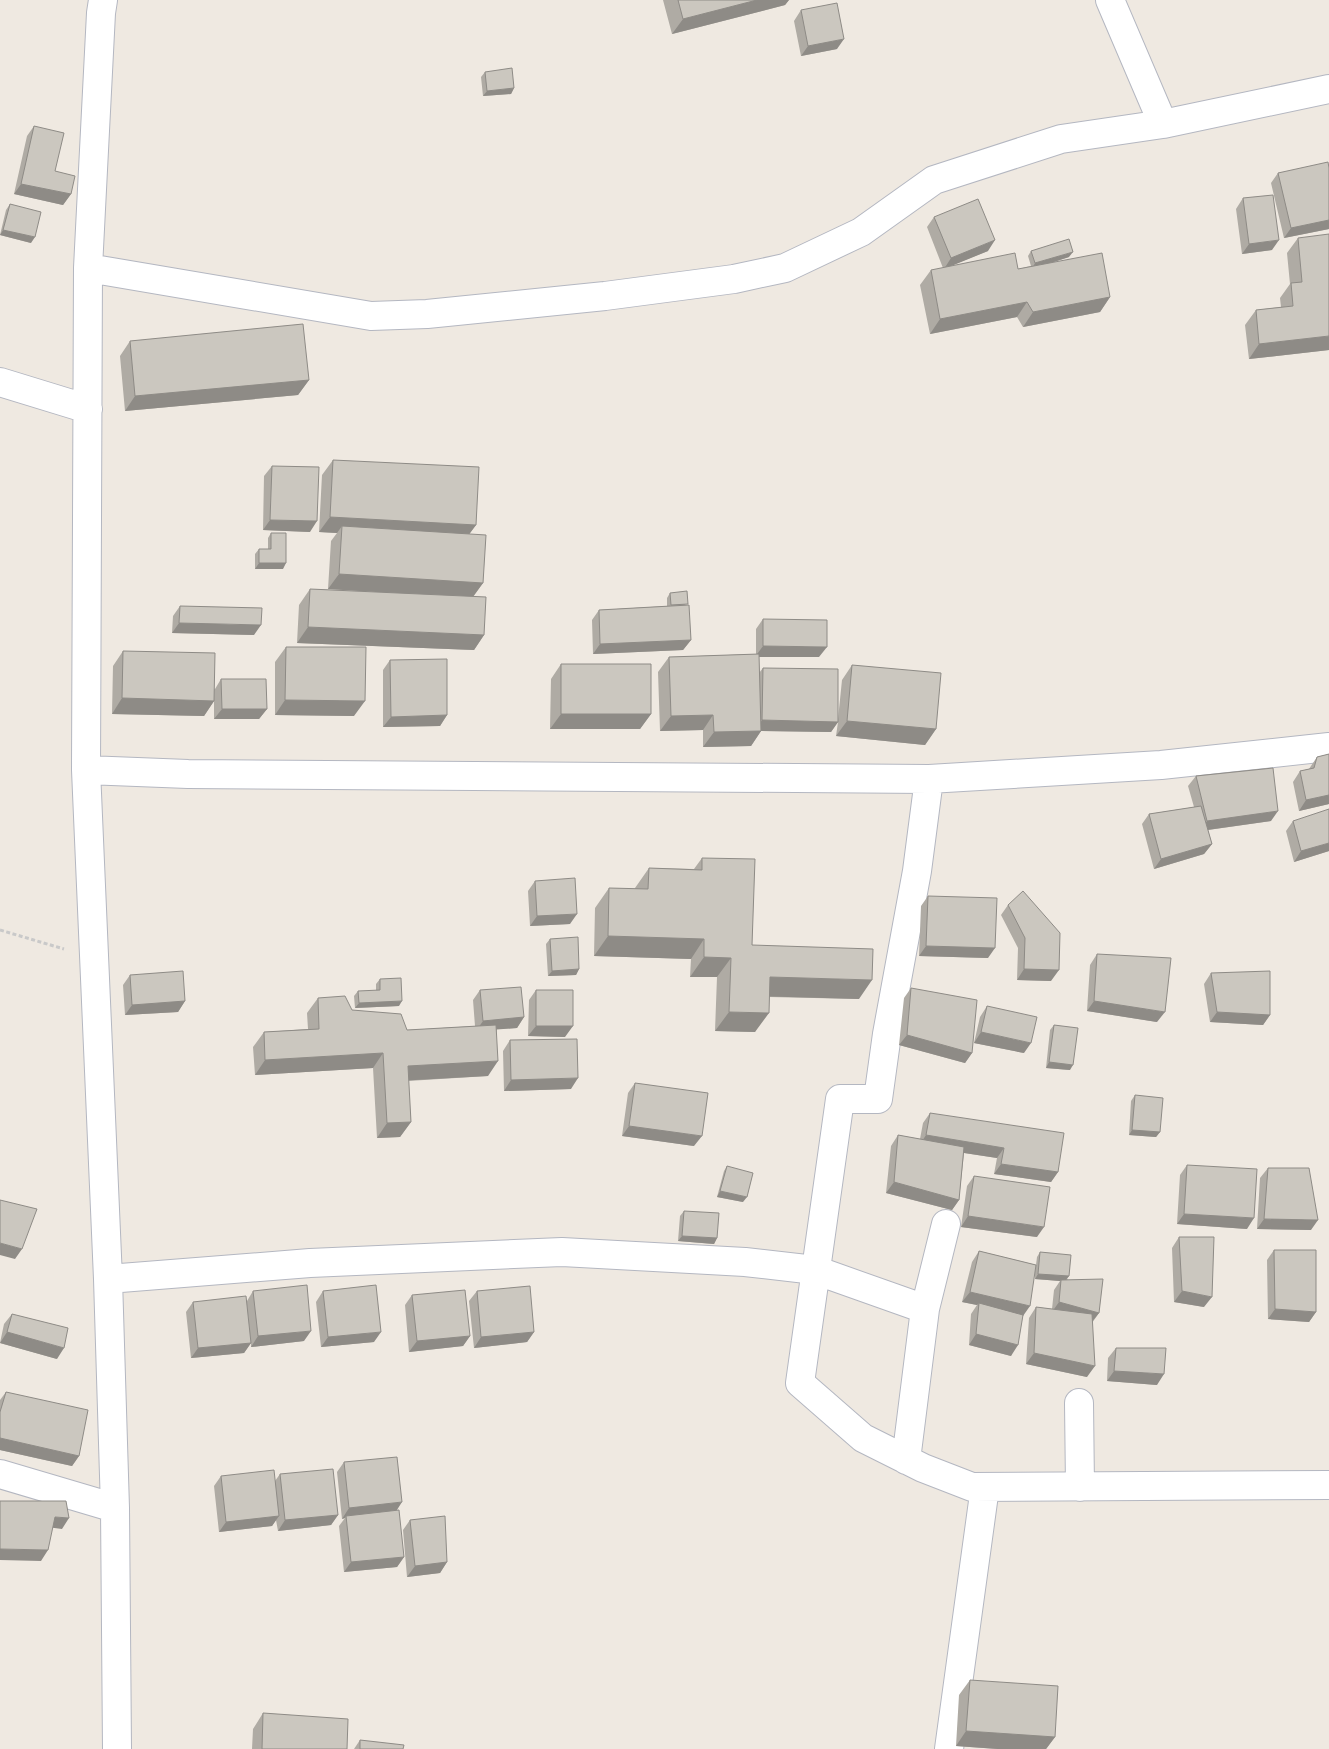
<svg xmlns="http://www.w3.org/2000/svg" width="1329" height="1749" font-family="Mulish,sans-serif">
<style>
.lines{fill:none;stroke-linecap:round;stroke-linejoin:round}
.minor-casing{stroke:#b4b7c1;stroke-width:30}
.path{stroke:#c9c9c9;stroke-width:3;stroke-dasharray:4 2.5;stroke-linecap:butt}
.minor{stroke:#fff;stroke-width:28}
.wall{fill:#afaba4}
.shaded-wall{fill:#8e8b86}
.building{fill:#cbc7bf;stroke:#8e8b86}
</style>
<rect width="100%" height="100%" fill="#efe9e1"/>
<g class="lines">
<!-- minor casing -->
<g class="minor-casing">
<path id="minor" d="M103,0L101,13L88,268L86,770L108,1279L115,1508L117,1749
M1110,0L1163,124
M88,268L371,316L427,314L605,296L734,279L785,268L861,232L934,180L1061,139L1163,124L1329,89
M0,382L88,409
M86,770L188,774L929,779L1161,765L1329,747
M929,779L917,871L887,1034L878,1099H840L800,1383L863,1438L923,1468L972,1487L1329,1485
M108,1279L310,1263L562,1252L745,1262L815,1270L925,1309L946,1224
M1079,1403L1080,1487
M906,1460L925,1309
M0,1474L115,1508
M949,1749L985,1487"/>
</g>
<!-- path -->
<path class="path" d="M0,930L64,949"/>
<!-- minor -->
<use href="#minor" class="minor"/>
</g>
<!-- wall -->
<path class="wall" d="M663,0H789L785,5L672,34Z
M801,10L837,49L801,56L794,21Z
M485,72L514,88L511,94L483,96L481,77Z
M34,126L55,171L71,194L63,205L14,194L27,136Z
M1329,168V229L1284,238L1271,183L1278,173Z
M1243,198L1272,250L1242,254L1236,209Z
M10,204L31,243L0,235L6,210Z
M934,217L988,251L950,266L1018,269L1031,266L1028,256L1031,251L1069,257L1051,263L1110,297L1100,312L1023,327L1017,317L930,334L920,285L931,270L943,268L927,227Z
M1298,238L1329,350L1249,359L1245,325L1256,310L1281,307L1280,298L1290,284L1287,253Z
M130,341L309,380L298,395L125,411L120,356Z
M333,460L476,525L469,534L483,583L473,597L484,635L474,650L297,643L299,605L310,589L392,593L328,589L331,541L337,533L319,532L322,475Z
M272,466L310,532L263,530L264,476Z
M271,533L283,569H255V554L259,549H268V538Z
M670,593L687,606L691,640L683,650L593,654L592,620L599,610L667,606V598Z
M180,606L254,635L172,633L173,616Z
M763,619L819,657H759V673L763,668L838,719L842,680L852,665L936,729L925,745L836,736L838,722L831,732L761,731L751,746L703,747V730L660,731L658,672L669,657L756,654V629Z
M286,647L354,716L275,715V662Z
M123,651L215,689L221,679L267,709L259,719H214V701L204,716L112,714L113,666Z
M390,660L447,715L440,726L383,727V670Z
M561,664L651,714L640,729H550L551,679Z
M1329,754V804L1299,811L1293,782L1300,771L1309,769L1317,757Z
M1196,776L1271,821L1208,830L1212,844L1204,854L1154,869L1142,824L1149,814L1194,807L1188,786Z
M1293,821L1329,851L1294,862L1286,831Z
M702,858L752,945L859,999L769,997L755,1032L715,1031L717,977H690L691,959L594,956L595,908L609,888L635,889V888L649,868L694,869Z
M535,881L570,924L530,926L528,891Z
M928,896L988,958L919,956L921,906Z
M1008,905L1051,981L1017,980L1018,948L1001,915Z
M550,939L579,969L576,975L548,976L546,944Z
M1097,954L1157,1022L1087,1011L1090,965Z
M1211,973L1270,1015L1263,1025L1210,1022L1204,984Z
M130,975L185,1001L178,1012L125,1015L123,985Z
M380,979L399,1006L355,1008L354,996L358,991H376V984Z
M911,988L972,1053L965,1063L899,1045L904,998Z
M480,990L524,1017L517,1028L497,1029L488,1076L408,1081L411,1122L400,1137L377,1138L373,1068L255,1075L253,1047L264,1032L308,1029L307,1013L318,998L407,1030L475,1026L473,1000Z
M536,990L565,1037L528,1036L529,1000Z
M987,1006L1024,1053L974,1043L980,1017Z
M1054,1025L1070,1070L1046,1068L1050,1030Z
M510,1040L571,1089L504,1091L503,1051Z
M635,1083L694,1146L622,1136L628,1093Z
M1135,1095L1160,1132L1156,1137L1129,1135L1131,1101Z
M930,1113L1058,1172L1051,1182L994,1174L997,1158L964,1153L959,1200L952,1210L886,1193L891,1146L898,1135L920,1139L923,1123Z
M1187,1165L1247,1229L1177,1224L1180,1175Z
M727,1166L743,1202L717,1197L724,1171Z
M1268,1168L1311,1230L1257,1229L1260,1178Z
M974,1176L1037,1237L961,1227L967,1186Z
M684,1211L717,1238L714,1244L678,1241L680,1216Z
M1179,1237L1204,1307L1174,1302L1172,1248Z
M1274,1250L1316,1312L1309,1322L1268,1319L1267,1260Z
M979,1251L1036,1265L1037,1257L1040,1252L1069,1276L1067,1279L1099,1313L1092,1323L1087,1377L1026,1364L1029,1318L1036,1307L1052,1309L1054,1290L1060,1281L1035,1279V1270L1023,1316L1011,1356L969,1345L971,1314L977,1305L962,1302L972,1262Z
M253,1291L304,1341L251,1347V1343L244,1353L191,1358L186,1312L193,1302L247,1301Z
M323,1291L374,1342L321,1347L316,1302Z
M477,1291L534,1332L527,1342L474,1348L469,1301Z
M412,1295L470,1336L463,1346L409,1352L405,1305Z
M12,1314L57,1359L0,1343L4,1324Z
M1116,1348L1157,1385L1107,1381L1108,1358Z
M6,1392L79,1456L72,1466L0,1450V1400Z
M344,1462L396,1511L404,1557L397,1567L344,1572L339,1526L345,1518L342,1519L337,1472Z
M280,1474L338,1515L331,1525L278,1531L276,1520L272,1526L219,1532L214,1486L221,1476L275,1481Z
M410,1520L447,1562L440,1573L407,1577L403,1530Z
M970,1680L1055,1737L1046,1749H998L956,1746L959,1695Z
M263,1713L347,1749H252L253,1729Z
M360,1740L403,1749H354Z"/>
<!-- shaded-wall -->
<path class="shaded-wall" d="M757,0H789L785,5L672,34L683,19Z
M844,39L837,49L801,56L808,46Z
M514,88L511,94L483,96L487,91Z
M21,184L71,194L63,205L14,194Z
M1329,220V229L1284,238L1291,228Z
M3,230L35,237L31,243L0,235Z
M995,240L988,251L944,269L951,258Z
M1279,240L1272,250L1242,254L1249,244Z
M1073,252L1069,257L1032,269L1035,263Z
M1110,297L1100,312L1023,327L1033,312Z
M1027,302L1017,317L930,334L940,319Z
M1329,336V350L1249,359L1259,344Z
M309,380L298,395L125,411L135,396Z
M330,517L476,525L465,540L342,526L337,533L319,532Z
M270,520L317,521L310,532L263,530Z
M259,563H286L283,569H255Z
M339,574L483,583L472,598L328,589Z
M179,623L261,625L254,635L172,633Z
M308,627L484,635L474,650L297,643Z
M691,640L683,650L593,654L600,644Z
M763,646L827,647L819,657H755Z
M122,698L214,701L204,716L112,714Z
M285,700L365,701L354,716L275,715Z
M222,709H267L259,719H214Z
M561,714H651L640,729H550Z
M447,715L440,726L383,727L391,717Z
M713,715L703,730L660,731L671,716Z
M762,720L838,722L831,732L761,731L751,746L703,747L714,732L755,731Z
M847,721L936,729L925,745L836,736Z
M1329,795V804L1299,811L1306,800Z
M1278,811L1271,821L1200,831L1207,821Z
M1329,843V851L1294,862L1301,851Z
M1212,844L1204,854L1154,869L1161,859Z
M577,914L570,924L530,926L537,916Z
M608,936L704,939L691,959L594,956Z
M926,946L995,948L988,958L919,956Z
M704,957L731,958L717,977H690Z
M579,969L576,975L548,976L552,971Z
M1024,969L1059,970L1051,981L1017,980Z
M770,977L872,980L859,999L756,996Z
M185,1001L178,1012L125,1015L132,1005Z
M402,1001L399,1006L355,1008L359,1003Z
M1094,1001L1165,1012L1157,1022L1087,1011Z
M729,1012L769,1013L755,1032L715,1031Z
M1217,1012L1270,1015L1263,1025L1210,1022Z
M524,1017L517,1028L476,1031L483,1021Z
M536,1026H573L565,1037L528,1036Z
M981,1032L1031,1043L1024,1053L974,1043Z
M907,1035L972,1053L965,1063L899,1045Z
M383,1053L373,1068L255,1075L265,1060Z
M498,1061L488,1076L397,1081L408,1066Z
M1049,1062L1073,1065L1070,1070L1046,1068Z
M578,1078L571,1089L504,1091L511,1080Z
M411,1122L400,1137L377,1138L387,1123Z
M629,1126L702,1136L694,1146L622,1136Z
M1132,1130L1160,1132L1156,1137L1129,1135Z
M926,1135L1004,1148L997,1158L919,1146Z
M1001,1164L1058,1172L1051,1182L994,1174Z
M894,1182L959,1200L952,1210L886,1193Z
M720,1191L747,1197L743,1202L717,1197Z
M1184,1214L1254,1218L1247,1229L1177,1224Z
M968,1216L1044,1227L1037,1237L961,1227Z
M1264,1219L1318,1220L1311,1230L1257,1229Z
M682,1236L717,1238L714,1244L678,1241Z
M0,1243L22,1249L15,1259L0,1255Z
M1038,1274L1069,1276L1065,1281L1061,1280L1060,1281L1035,1279Z
M1182,1291L1212,1297L1204,1307L1174,1302Z
M970,1292L1030,1306L1023,1316L978,1306L979,1303L977,1305L962,1302Z
M1059,1302L1099,1313L1091,1323L1052,1312Z
M1275,1309L1316,1312L1309,1322L1268,1319Z
M311,1331L304,1341L251,1347L258,1336Z
M7,1332L64,1348L57,1359L0,1343Z
M381,1332L374,1342L321,1347L328,1337Z
M534,1332L527,1342L474,1348L481,1337Z
M976,1334L1018,1345L1011,1356L969,1345Z
M470,1336L463,1346L409,1352L417,1341Z
M251,1343L244,1353L191,1358L198,1348Z
M1034,1353L1095,1366L1087,1377L1026,1364Z
M1114,1371L1164,1374L1157,1385L1107,1381Z
M0,1438L79,1456L72,1466L0,1450Z
M402,1502L395,1513L346,1516L345,1518L342,1519L349,1508Z
M338,1515L331,1525L278,1531L285,1520Z
M279,1516L272,1526L219,1532L226,1522Z
M55,1517L69,1518L62,1529L47,1527Z
M0,1549L48,1550L41,1561L0,1560Z
M404,1557L397,1567L344,1572L351,1562Z
M447,1562L440,1573L407,1577L415,1566Z
M966,1731L1055,1737L1046,1749H998L956,1746Z"/>
<!-- building -->
<path class="building" d="M678,0H757L683,19Z
M837,3L844,39L808,46L801,10Z
M512,68L514,88L487,91L485,72Z
M34,126L64,133L55,171L75,176L71,194L21,184Z
M1328,162L1329,168V220L1291,228L1278,173Z
M1273,195L1279,240L1249,244L1243,198Z
M978,199L995,240L951,258L934,217Z
M10,204L41,212L35,237L3,230Z
M1329,234V336L1259,344L1256,310L1293,306L1291,283L1302,282L1298,238Z
M1069,239L1073,252L1035,263L1031,251Z
M1015,253L1018,269L1102,253L1110,297L1033,312L1027,302L940,319L931,270Z
M303,324L309,380L135,396L130,341Z
M333,460L479,467L476,525L330,517Z
M272,466L319,467L317,521L270,520Z
M342,526L486,535L483,583L339,574Z
M271,533H286V563H259V549H271Z
M310,589L486,597L484,635L308,627Z
M687,591L688,604L671,605L670,593Z
M689,605L691,640L600,644L599,610Z
M180,606L262,608L261,625L179,623Z
M763,619L827,620V647L763,646Z
M286,647H366L365,701L285,700Z
M123,651L215,653L214,701L122,698Z
M759,654L761,731L714,732L713,715L671,716L669,657Z
M447,659V715L391,717L390,660Z
M561,664H651V714H561Z
M852,665L941,673L936,729L847,721Z
M763,668L838,669V722L762,720Z
M221,679H266L267,709H222Z
M1329,754V795L1306,800L1300,771L1314,768L1317,757Z
M1273,768L1278,811L1207,821L1196,776Z
M1201,806L1212,844L1161,859L1149,814Z
M1329,809V843L1301,851L1293,821Z
M702,858L755,859L752,945L873,949L872,980L770,977L769,1013L729,1012L731,958L704,957V939L608,936L609,888L648,889L649,868L702,870Z
M575,878L577,914L537,916L535,881Z
M1023,891L1060,933L1059,970L1024,969L1025,938L1008,905Z
M928,896L997,898L995,948L926,946Z
M578,937L579,969L552,971L550,939Z
M1097,954L1171,958L1165,1012L1094,1001Z
M183,971L185,1001L132,1005L130,975Z
M1270,971V1015L1217,1012L1211,973Z
M401,978L402,1001L359,1003L358,991L380,990V979Z
M521,987L524,1017L483,1021L480,990Z
M911,988L977,1000L972,1053L907,1035Z
M536,990H573V1026H536Z
M345,996L352,1010L401,1014L407,1030L496,1025L498,1061L408,1066L411,1122L387,1123L383,1053L265,1060L264,1032L319,1029L318,998Z
M987,1006L1037,1017L1031,1043L981,1032Z
M1054,1025L1078,1028L1073,1065L1049,1062Z
M577,1039L578,1078L511,1080L510,1040Z
M635,1083L708,1093L702,1136L629,1126Z
M1135,1095L1163,1098L1160,1132L1132,1130Z
M930,1113L1064,1133L1058,1172L1001,1164L1004,1148L926,1135Z
M898,1135L964,1147L959,1200L894,1182Z
M1187,1165L1257,1169L1254,1218L1184,1214Z
M727,1166L753,1173L747,1197L720,1191Z
M1268,1168H1309L1318,1220L1264,1219Z
M974,1176L1050,1187L1044,1227L968,1216Z
M0,1200L37,1209L22,1249L0,1243Z
M684,1211L719,1213L717,1238L682,1236Z
M1179,1237H1214L1212,1297L1182,1291Z
M1274,1250H1316V1312L1275,1309Z
M979,1251L1036,1265L1030,1306L970,1292Z
M1040,1252L1071,1255L1069,1276L1038,1274Z
M1103,1279L1099,1313L1059,1302L1061,1280Z
M307,1285L311,1331L258,1336L253,1291Z
M376,1285L381,1332L328,1337L323,1291Z
M530,1286L534,1332L481,1337L477,1291Z
M465,1290L470,1336L417,1341L412,1295Z
M246,1296L251,1343L198,1348L193,1302Z
M979,1303L1023,1315L1018,1345L976,1334Z
M1036,1307L1092,1314L1095,1366L1034,1353Z
M12,1314L68,1328L64,1348L7,1332Z
M1116,1348H1166L1164,1374L1114,1371Z
M6,1392L88,1410L79,1456L0,1438V1412Z
M397,1457L402,1502L349,1508L344,1462Z
M333,1469L338,1515L285,1520L280,1474Z
M274,1470L279,1516L226,1522L221,1476Z
M0,1501H66L69,1518L55,1517L48,1550L0,1549Z
M399,1510L404,1557L351,1562L346,1516Z
M445,1516L447,1562L415,1566L410,1520Z
M970,1680L1058,1686L1055,1737L966,1731Z
M263,1713L348,1719L347,1749H262Z
M360,1740L404,1745L403,1749H360Z"/>
</svg>
